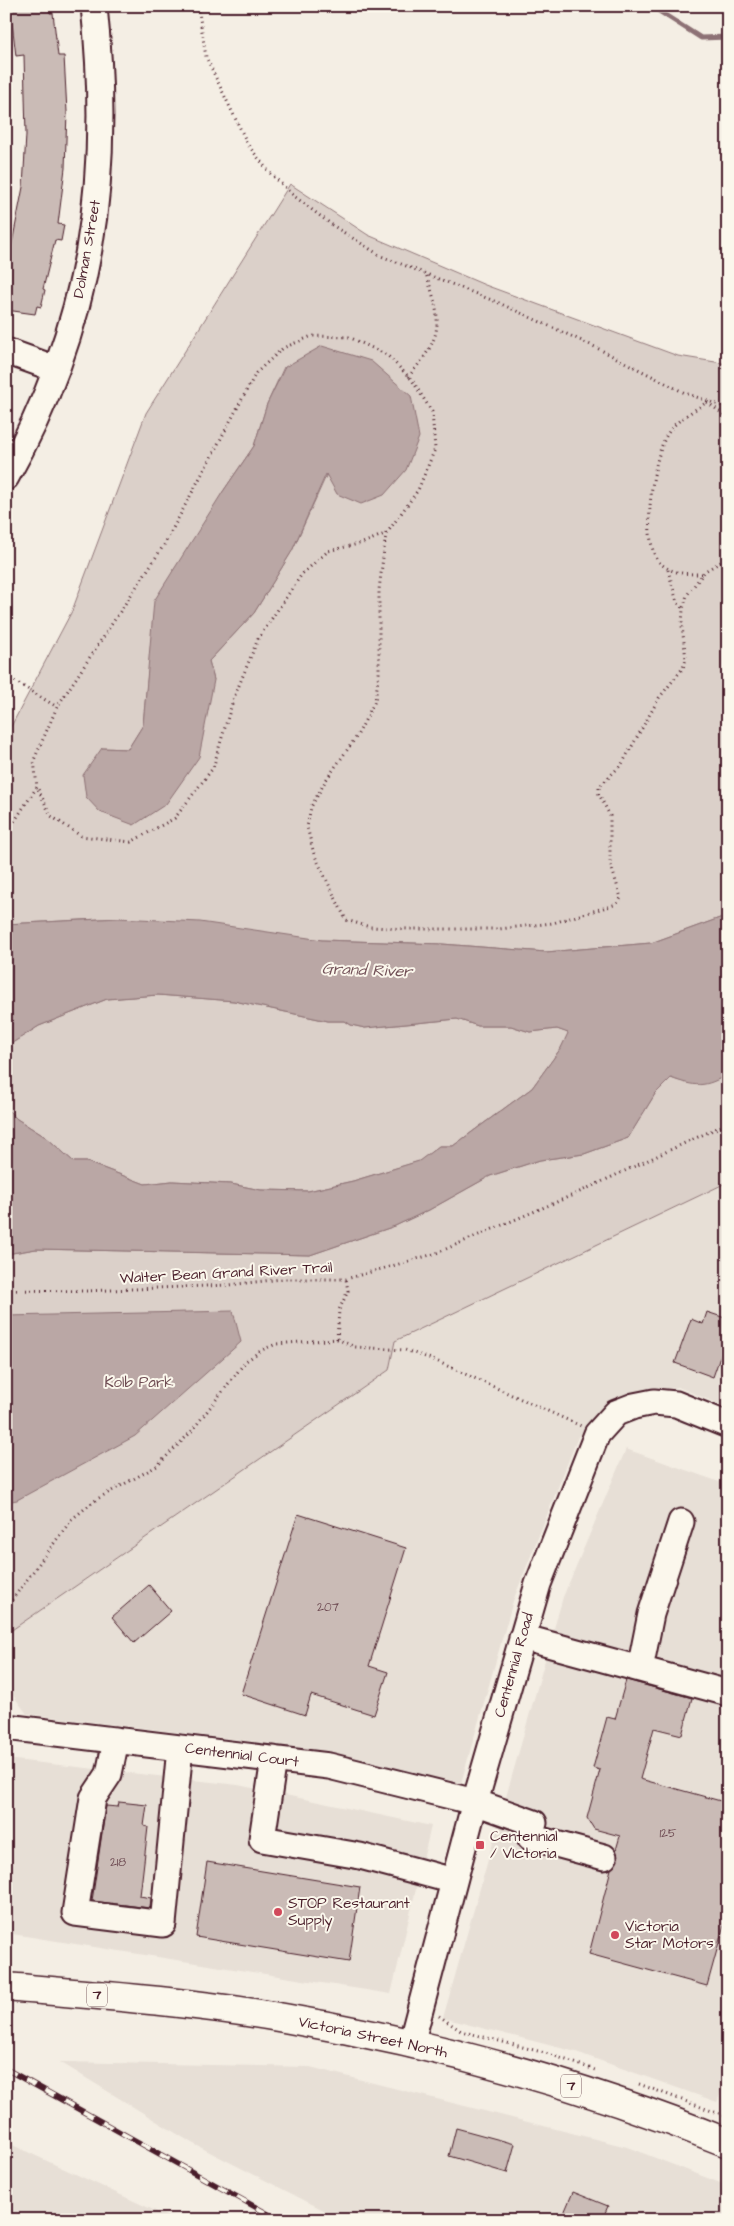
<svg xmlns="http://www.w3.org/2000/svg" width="734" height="2226" font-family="'Architects Daughter',sans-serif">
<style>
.built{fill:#e7dfd6}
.green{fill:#dbd0c9;stroke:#92787a;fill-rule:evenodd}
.water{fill:#baa7a5;stroke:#8d7174}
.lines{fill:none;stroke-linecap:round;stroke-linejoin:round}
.stream{stroke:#8d7174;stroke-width:5}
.building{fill:#cabbb6;stroke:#4a1f2b}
.minor-casing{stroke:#4a1f2b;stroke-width:29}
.major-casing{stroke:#4a1f2b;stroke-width:31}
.path{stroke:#4a1f2b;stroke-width:3;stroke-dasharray:1 4;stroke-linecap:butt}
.minor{stroke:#fbf7ec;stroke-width:25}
.major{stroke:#fbf7ec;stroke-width:28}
.rail-casing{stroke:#4a1f2b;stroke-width:5.5}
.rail{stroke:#fbf7ec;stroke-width:4;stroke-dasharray:11;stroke-linecap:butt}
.poi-dot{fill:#d1495b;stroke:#fbf7ec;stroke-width:2}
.labels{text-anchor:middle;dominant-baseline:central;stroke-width:4;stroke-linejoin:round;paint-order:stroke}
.number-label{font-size:12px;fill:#6a464e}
.shield{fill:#fbf7ec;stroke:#7f6065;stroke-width:1}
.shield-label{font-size:14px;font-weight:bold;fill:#4a1f2b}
.street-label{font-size:15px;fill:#4a1f2b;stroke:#fbf7ec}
.park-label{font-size:15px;fill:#6e4b52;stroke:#fbf7ec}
.poi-label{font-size:15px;fill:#4a1f2b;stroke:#fbf7ec;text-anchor:start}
.water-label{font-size:16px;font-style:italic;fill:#714f56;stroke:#fbf7ec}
</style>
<rect width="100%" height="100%" fill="#f4eee4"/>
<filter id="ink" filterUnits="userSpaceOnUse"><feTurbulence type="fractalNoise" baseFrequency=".02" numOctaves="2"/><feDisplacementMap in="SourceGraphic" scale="10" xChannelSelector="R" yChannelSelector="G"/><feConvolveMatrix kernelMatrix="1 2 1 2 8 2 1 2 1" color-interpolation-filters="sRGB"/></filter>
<g filter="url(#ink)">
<!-- built -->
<path class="built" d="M728,1182V1408L678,1387L607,1406L578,1437L513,1601L461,1783L297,1747L27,1714L6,1686V1634L388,1370L395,1341Z
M626,1449L728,1485V2075L717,2102L576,2052L443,2018L563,1597Z
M6,1759L238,1785L431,1826L391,1994L6,1933Z
M60,2062L310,2067L627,2147L728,2186V2220H343L192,2143Z
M6,2142L175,2220H6Z"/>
<!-- green -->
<path class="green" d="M290,184L368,235L485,285L678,356L728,364V915L651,943L546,952L442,944L322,940L119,918L6,924V736L72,611L146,413ZM284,367L327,474L292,551L254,613L209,661L214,680L86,797L102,748L128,749L143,725L148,672L222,493L254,446L267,404Z
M158,995L234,1001L328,1021H345L351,1025L365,1028L457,1019L478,1026H511L530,1032L557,1029L569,1033L561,1048L532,1088L453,1146H439L420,1161L353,1181L308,1191L261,1190L231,1184L172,1181L145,1184L87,1162H74L47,1138L17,1119L6,1108V1047L10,1044L39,1026L107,999Z
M728,1074V1182L395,1341L389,1370L6,1634V1254L36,1249L310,1255L395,1226L429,1210L490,1176L540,1160L584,1154L628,1138L655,1094L671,1078C690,1086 711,1085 728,1074Z"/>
<!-- water -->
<path class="water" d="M322,346L371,361L411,396L419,437L406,470L384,495L361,504L337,494L326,474L292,551L254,613L209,661L214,680L199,757L166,804L134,825L100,812L86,797L83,775L102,748L128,749L143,725L154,601L222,493L254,446L267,404L285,367Z
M728,915V1074C705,1088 695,1087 671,1078L655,1094L628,1138L584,1154L540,1160L490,1176L429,1210L395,1226L310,1255L36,1249L6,1254V1108L17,1119L47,1138L74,1162H87L145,1184L172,1181L231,1184L261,1190L308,1191L353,1181L419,1161L439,1146H453L532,1088L561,1048L568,1033L557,1029L530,1032L511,1026H478L457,1019L365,1028L351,1025L345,1021H328L234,1001L158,995L107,999L39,1026L6,1047V924L119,918L200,922L322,940L442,944L546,952L651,943Z
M233,1311L241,1342L135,1436L17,1500L6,1502V1316Z"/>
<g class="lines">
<!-- stream -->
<path class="stream" d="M651,6L701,38L728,37"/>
</g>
<!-- building -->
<path class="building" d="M10,6H49L50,13H53L58,56H64L67,112L65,168L58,224L64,225L61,241L55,240L43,289L45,290L41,307L37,306L35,314L6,310V274L23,187L26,135L24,55L16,56Z
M707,1312L728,1319V1334L713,1377L675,1363L691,1319L703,1324Z
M298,1514L406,1548L369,1666L388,1672L374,1715L311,1695L305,1715L241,1694Z
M149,1585L171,1611L134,1643L112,1617Z
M626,1680L692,1698L682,1735L654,1728L640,1779L728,1803V1910L707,1986L589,1954L611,1869L618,1861L616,1850L620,1836L594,1829L587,1818L600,1770L593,1768L607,1717L615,1719Z
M119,1802L147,1805L144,1826L148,1827L140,1896L151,1898L150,1908L92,1901L106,1806L118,1807Z
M207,1862L360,1887L349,1962L196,1937Z
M456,2128L515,2144L507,2173L449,2156Z
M573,2192L608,2206L602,2220H561Z"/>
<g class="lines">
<!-- minor casing -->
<g class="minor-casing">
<path id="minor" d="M6,351L56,369
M6,477C92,325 112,178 94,6
M522,1637L728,1693
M640,1669L651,1614L681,1522
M6,1727L329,1766L475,1802L534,1823
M116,1740L109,1774L93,1798L75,1913L163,1924L180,1748
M274,1759L262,1839L360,1856L454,1881
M530,1837L604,1857
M411,2044L475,1802L538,1584L597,1434L616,1413L634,1406L654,1402L676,1404L728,1425"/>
</g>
<!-- major casing -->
<g class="major-casing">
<path id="major" d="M6,1987C99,1995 192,2002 284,2018C436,2044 585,2085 728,2143"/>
</g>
<!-- path -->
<path class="path" d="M198,6L206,57L248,145L270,173L294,196L332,225L381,256L499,303L595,347L685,393L728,408
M408,377C443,337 443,323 426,274
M386,533L379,590V673L375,701L357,736L326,780L311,807L307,827L314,854L346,920L370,927L408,929H499L553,923L617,904L621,898L610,862V816L599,794V787L622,764L659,698L683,668L686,659L682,626L683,609L687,595L705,571L728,558
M668,570L677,602L683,608
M702,574C686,574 671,574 659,562C640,540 653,455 668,433C677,419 694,411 707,402L728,418
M6,676L57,707
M6,834L37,787L34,760L57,707L164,545L256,373L283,348L312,336L349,337L387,355L412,380L432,412L435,449L418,490L387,533L363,543L328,551L302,574L258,639L233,700L213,768L175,818L131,842L81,836L51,816L37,787
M6,1290L86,1291L229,1285L282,1279H346L434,1254L573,1195L728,1123
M337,1339L339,1310L348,1291L346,1279
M6,1608L72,1519L97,1499L157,1466L191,1432L246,1361L262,1350L276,1344L337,1339L355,1347L405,1350L434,1360L581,1426
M439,2016L461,2031L549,2054L595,2070
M639,2084L728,2117"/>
<!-- minor -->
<use href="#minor" class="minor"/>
<!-- major -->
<use href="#major" class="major"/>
<!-- rail casing -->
<g class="rail-casing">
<path id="rail" d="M6,2069L279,2220"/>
</g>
<!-- rail -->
<use href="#rail" class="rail"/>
</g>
</g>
<!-- markers -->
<g class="poi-dot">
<rect x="475" y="1840" width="10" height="10" rx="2.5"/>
<circle cx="278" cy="1912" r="5"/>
<circle cx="615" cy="1935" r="5"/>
</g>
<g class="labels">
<!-- number labels -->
<g class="number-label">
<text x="328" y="1607">207</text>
<text x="668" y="1833">125</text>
<text x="118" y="1862">218</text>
</g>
<!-- shield labels -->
<g class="shield">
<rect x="87" y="1983.5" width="20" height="23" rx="4"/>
<rect x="561" y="2074.5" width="20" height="23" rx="4"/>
</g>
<g class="shield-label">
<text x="97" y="1995">7</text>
<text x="571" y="2086">7</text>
</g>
<!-- street labels -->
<g class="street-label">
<text transform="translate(87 249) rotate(-80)">Dolman Street</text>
<text transform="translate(226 1273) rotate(-3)">Walter Bean Grand River Trail</text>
<text transform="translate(514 1665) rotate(-74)">Centennial Road</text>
<text transform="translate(242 1755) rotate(7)">Centennial Court</text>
<text transform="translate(373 2037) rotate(12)">Victoria Street North</text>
</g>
<!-- park labels -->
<g class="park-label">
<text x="139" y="1382">Kolb Park</text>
</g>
<!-- poi labels -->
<g class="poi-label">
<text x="490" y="1836">Centennial<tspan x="490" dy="17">/ VIctoria</tspan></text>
<text x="288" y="1903">STOP Restaurant<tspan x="288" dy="17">Supply</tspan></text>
<text x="625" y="1926">Victoria<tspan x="625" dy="17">Star Motors</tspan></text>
</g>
<!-- water labels -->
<g class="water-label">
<text transform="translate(367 970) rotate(2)">Grand River</text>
</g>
</g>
<!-- margin -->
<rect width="734" height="2226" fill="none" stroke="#fbf7ec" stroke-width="25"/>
<rect x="12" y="12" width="709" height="2201" fill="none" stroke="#4a1f2b" stroke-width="2" filter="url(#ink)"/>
</svg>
